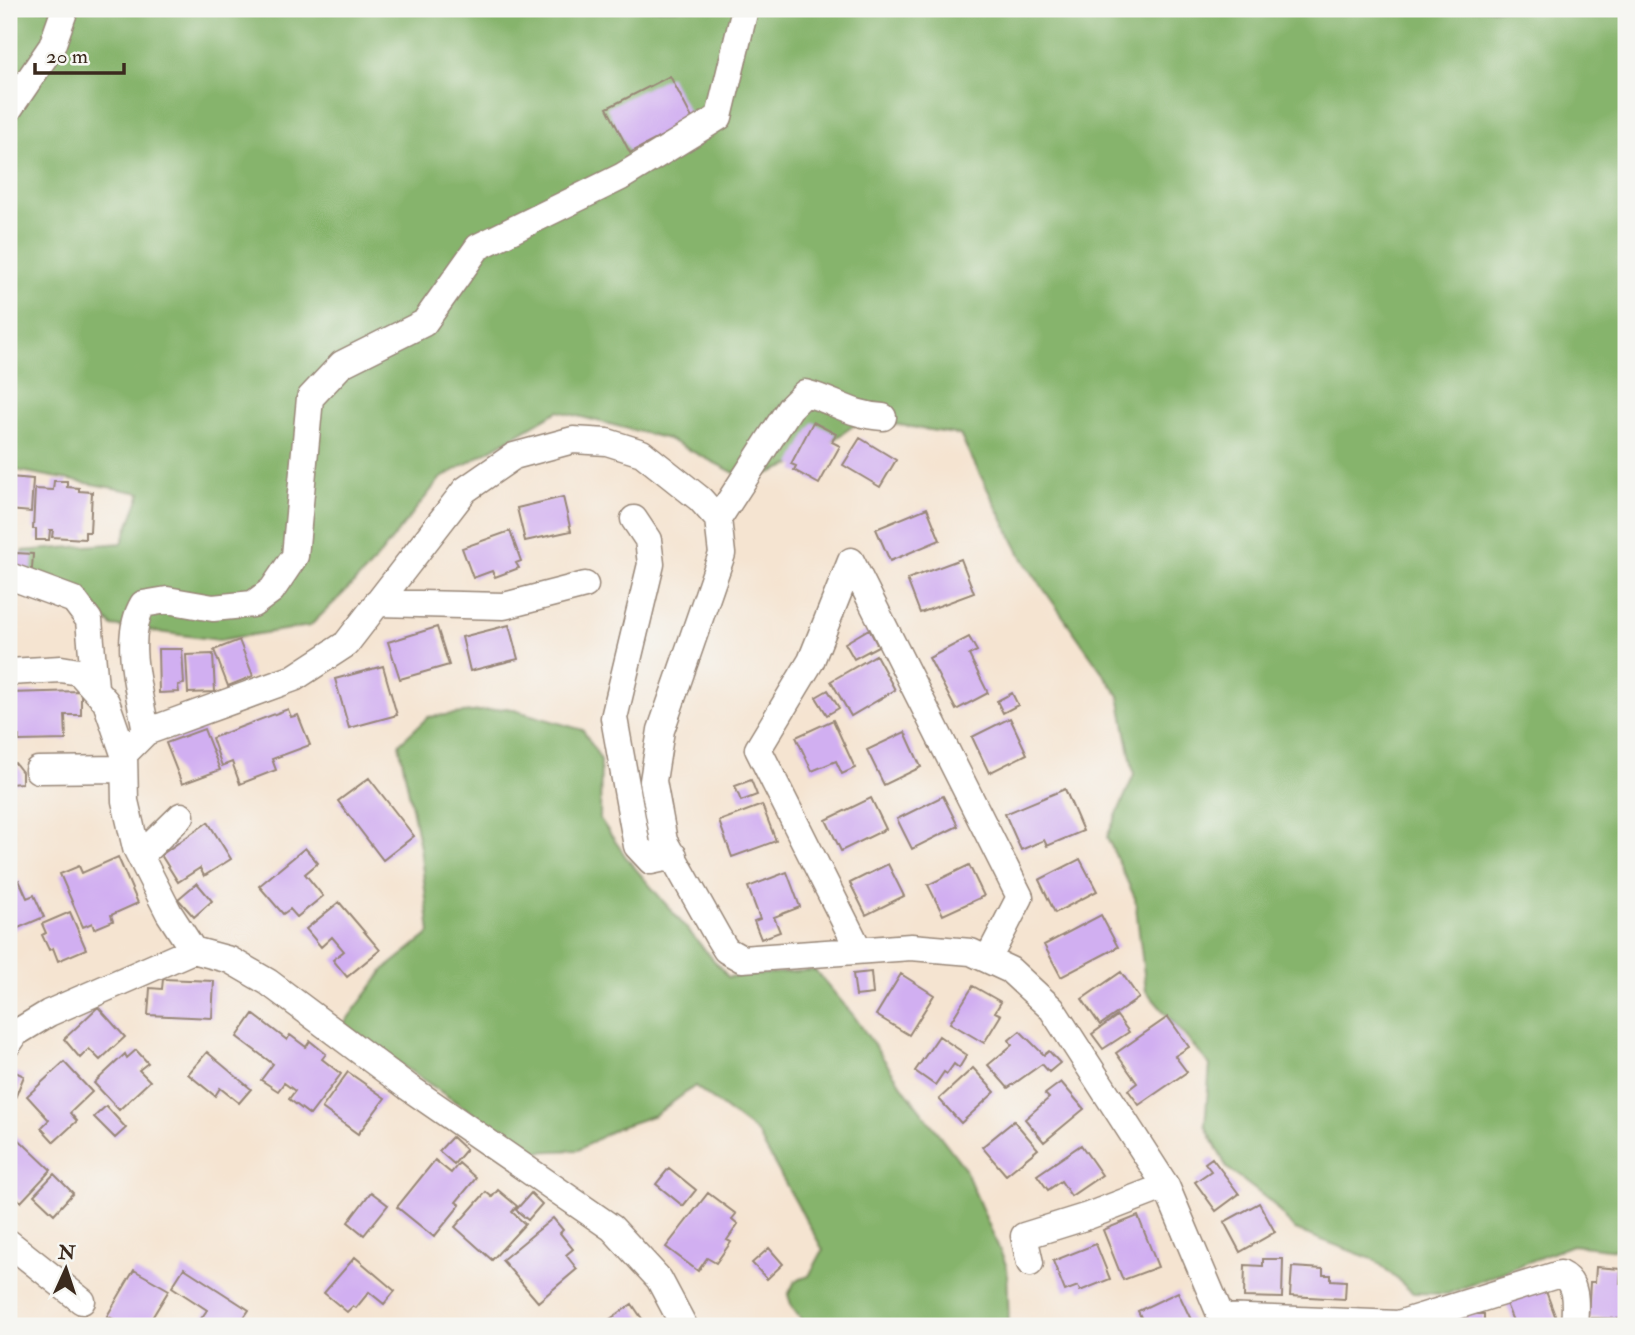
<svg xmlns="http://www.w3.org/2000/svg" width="1635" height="1335" font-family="'IM FELL Double Pica',serif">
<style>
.forest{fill:#86b46c;stroke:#606f45;stroke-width:2}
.building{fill:#d1aff1}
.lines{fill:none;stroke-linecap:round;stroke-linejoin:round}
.minor-casing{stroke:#988778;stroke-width:29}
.minor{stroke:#fff;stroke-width:26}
</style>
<rect width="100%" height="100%" fill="#f6f6f2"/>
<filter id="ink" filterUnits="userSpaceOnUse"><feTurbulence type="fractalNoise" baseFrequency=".0143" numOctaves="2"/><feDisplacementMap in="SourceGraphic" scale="14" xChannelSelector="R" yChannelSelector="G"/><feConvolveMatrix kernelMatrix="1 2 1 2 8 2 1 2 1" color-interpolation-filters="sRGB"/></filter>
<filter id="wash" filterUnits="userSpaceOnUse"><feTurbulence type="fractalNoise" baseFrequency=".00686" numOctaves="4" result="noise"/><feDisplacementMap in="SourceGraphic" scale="28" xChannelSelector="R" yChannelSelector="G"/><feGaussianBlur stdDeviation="1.57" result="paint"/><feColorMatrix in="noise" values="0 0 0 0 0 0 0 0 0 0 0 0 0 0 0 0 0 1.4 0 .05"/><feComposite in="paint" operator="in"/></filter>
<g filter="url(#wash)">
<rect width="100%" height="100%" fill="#f5e4d1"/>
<!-- forest -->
<path class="forest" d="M9,9H1626V1251L1572,1245L1447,1294L1413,1293L1375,1260L1295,1230L1271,1202L1227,1168L1205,1125L1210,1065L1146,991L1135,898L1107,837L1134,775L1119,696L1024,561L960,435L863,419L806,459L750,481L668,439L558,411L440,479L370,567L310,626L219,640L112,626L81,590L24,581L23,551L122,543L141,493L9,469Z
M507,708L583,730L601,760L600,819L628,860L728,977L815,970L854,1016L905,1090L964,1167L1007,1267L1009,1326H806L792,1307L788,1295L795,1281L809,1276L823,1250L757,1133L695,1086L655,1115L617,1128L578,1150L529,1152L343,1025L385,969L430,933L420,847L399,744L428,717Z"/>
<g id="blocks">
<!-- building -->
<path class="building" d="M670,76L693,120L630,153L607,108Z
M813,422L836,434L832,442L840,446L819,484L794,470L796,466L791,464Z
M860,438L896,460L880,487L843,465Z
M9,477L33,479L31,512L9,510Z
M54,481H67V487L79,488V491L92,492L90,532H85V539L52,537L53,530H50L49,540H36V529H33L35,489L53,490Z
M563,497L571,531L525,541L517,508Z
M927,508L940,540L890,561L876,529Z
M510,531L521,561L516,563L519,568L495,577L492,571L473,578L462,548Z
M16,553L33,554L32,569H16Z
M961,559L974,593L920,613L907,579Z
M509,625L518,659L470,671L462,637Z
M437,627L449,665L400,679L388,642Z
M869,629L878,646L854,659L845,643Z
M969,637L977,651L969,655L988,693L956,710L929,658Z
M239,640L253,676L228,686L214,650Z
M158,649H182L184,684L178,685L179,692L159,693Z
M213,654L215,692L188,693L186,655Z
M876,655L895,690L851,716L831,681Z
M383,666L397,715L349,728L335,679Z
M828,690L839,708L827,715L816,697Z
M81,691V715H65L66,740L19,741V736L9,737V693Z
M1012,693L1018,705L1003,713L997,701Z
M288,709L291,717L298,715L310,745L272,759L276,770L240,784L232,762L222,766L212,738Z
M1010,718L1027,754L989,773L972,737Z
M833,720L855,768L842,774L836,761L812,771L796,737Z
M204,729L220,770L182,784L166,743Z
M905,732L921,767L884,785L867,750Z
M9,763H15L22,772V783L9,784Z
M369,778L414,836L383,860L338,801Z
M751,780L757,795L741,801L735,786Z
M1065,789L1083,831L1047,846L1044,840L1021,850L1005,814Z
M943,796L958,826L912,849L897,819Z
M871,798L886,829L841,851L826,820Z
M762,805L776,841L732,857L719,821Z
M208,822L231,859L204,876L200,868L178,882L161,855Z
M305,848L318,863L305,874L323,896L297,917L290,909L283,914L259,886Z
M118,857L138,903L111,915L113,921L94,929L92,923L83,927L60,874L79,866L82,873Z
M1080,859L1097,891L1055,913L1039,880Z
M888,864L904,896L866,915L850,883Z
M969,865L984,896L943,915L928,885Z
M787,872L800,907L774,917L780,932L761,939L754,921L760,919L748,887Z
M19,880L27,898L34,895L44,917L9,932V885Z
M197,883L212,901L194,917L178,899Z
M339,902L380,950L347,977L333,960L344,951L332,937L321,947L306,929Z
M70,912L86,949L58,961L53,948L49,950L42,935L46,933L42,924Z
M1101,915L1118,947L1061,977L1044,945Z
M871,972L873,994L856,996L853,974Z
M1121,972L1139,998L1100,1025L1082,999Z
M901,974L934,995L909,1035L876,1015Z
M163,979L214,981L212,1018L148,1015L150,988L162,989Z
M973,986L1001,1002L995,1012L1001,1015L984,1043L950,1023Z
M98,1007L125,1037L100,1060L89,1049L80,1058L64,1039Z
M253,1014L287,1040L290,1035L306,1047L310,1041L326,1054L322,1059L341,1074L310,1115L289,1099L295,1091L284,1083L278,1091L261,1080L273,1064L237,1037Z
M1117,1016L1129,1032L1103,1049L1092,1034Z
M1168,1017L1189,1047L1175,1056L1187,1072L1139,1105L1128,1090L1137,1083L1116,1053Z
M1020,1031L1044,1055L1049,1051L1060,1063L1049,1072L1042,1064L1008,1088L988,1065L1012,1045L1009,1040Z
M939,1036L967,1055L959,1068L954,1064L947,1074L944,1072L935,1085L915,1071Z
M136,1050L148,1063L139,1070L150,1081L119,1110L94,1083L125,1054L127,1058Z
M207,1052L251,1089L239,1103L220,1088L215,1096L188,1074Z
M64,1062L92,1092L70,1113L77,1121L54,1142L41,1128L49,1120L27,1096Z
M973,1068L995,1092L961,1123L939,1099Z
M9,1069L24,1076L9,1113Z
M348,1072L385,1098L358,1134L322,1108Z
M1061,1082L1084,1109L1044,1142L1025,1119L1049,1098L1045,1094Z
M106,1106L126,1128L115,1138L94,1117Z
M1014,1121L1038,1149L1006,1175L982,1147Z
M9,1130L51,1170L21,1202L9,1190Z
M452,1137L466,1150L454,1164L439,1151Z
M1081,1145L1102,1175L1071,1196L1061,1181L1048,1190L1037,1175Z
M1212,1158L1239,1194L1216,1211L1195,1182L1211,1171L1205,1163Z
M435,1160L451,1173L459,1163L476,1178L456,1202L460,1205L434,1237L397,1207Z
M669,1168L696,1190L683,1206L656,1184Z
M54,1174L73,1193L54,1214L34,1195Z
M498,1190L517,1206L512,1212L525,1224L492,1260L455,1227L486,1192L492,1197Z
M371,1192L388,1205L364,1235L348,1222Z
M531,1193L542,1204L528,1220L516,1210Z
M708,1193L736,1214L732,1219L738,1224L727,1240L731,1242L716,1263L707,1258L698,1271L666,1247Z
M1259,1203L1275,1232L1240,1252L1224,1222Z
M1138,1216L1158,1267L1123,1280L1103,1230Z
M553,1218L563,1230L560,1233L573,1249L566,1255L577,1269L538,1302L502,1260Z
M1096,1244L1110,1279L1080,1291L1078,1286L1065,1291L1053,1261Z
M769,1248L783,1264L767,1279L752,1263Z
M355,1257L395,1291L384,1304L369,1292L356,1308L353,1306L347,1312L324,1293Z
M1263,1259H1283L1282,1298L1244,1297L1245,1265L1263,1266Z
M1292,1267L1323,1269V1275H1331V1280L1346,1281L1345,1299L1290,1296Z
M1596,1267L1621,1269L1620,1283H1626L1625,1319L1588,1318L1590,1282H1595Z
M184,1268L249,1310L238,1326H196L207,1310L172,1287Z
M134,1270L169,1290L147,1326H126L107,1316Z
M1544,1286L1557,1321L1542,1326H1515L1505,1301Z
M1178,1292L1194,1326H1145L1138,1311Z
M632,1304L647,1326H600Z
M1464,1314H1484V1326H1464Z"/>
</g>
</g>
<g filter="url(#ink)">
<use href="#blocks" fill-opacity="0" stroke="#988778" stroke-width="2"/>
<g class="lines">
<!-- minor casing -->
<g class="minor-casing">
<path id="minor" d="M9,109L52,46L65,9
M634,519L648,540L651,564L614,718L637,846L651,861L674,856
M718,519L790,408L805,393C836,401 850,415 883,417
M12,577L74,600L89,620L95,687
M377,603L504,606L585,585
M9,672L61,669L79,672L106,702L124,754L125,801L136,848L169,913L193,950
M146,732C140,692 122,639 143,604L167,600L213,608L253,604L272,590L295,556L310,398L342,364L424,323L478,247L621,177L719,117L745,9
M124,754L146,732L294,678L346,644L465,490L514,456L573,440L607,442L642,453L700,499L718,519L722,554L661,730L653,781L664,841L718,937L726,950L742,959L911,947L971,952L1010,970L1052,1009L1166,1186L1225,1326
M38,770L124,769
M140,856L181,816
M859,950L758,749L811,661L851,561L1020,897L988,959
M9,1043L16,1033L49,1013L193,950L230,960L268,982L408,1087L612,1228L659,1279L684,1326
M9,1243L82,1301
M1030,1263L1024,1236L1088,1216L1166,1186
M1222,1317L1398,1324L1560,1274C1579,1283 1575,1308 1574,1326"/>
</g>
<!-- minor -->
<use href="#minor" class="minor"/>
</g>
</g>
<!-- margin -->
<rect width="1635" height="1335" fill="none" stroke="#f6f6f2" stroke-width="35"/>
<!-- north arrow -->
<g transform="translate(66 1269) rotate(3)" stroke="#f6f6f2" stroke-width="5" paint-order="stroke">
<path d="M0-5L12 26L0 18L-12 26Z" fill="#3b2a1e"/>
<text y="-10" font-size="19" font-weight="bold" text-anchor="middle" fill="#3b2a1e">N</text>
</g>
<!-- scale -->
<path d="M35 63v10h89v-10" fill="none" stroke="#3b2a1e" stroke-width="3.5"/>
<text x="46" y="63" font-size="21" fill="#3b2a1e" stroke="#f6f6f2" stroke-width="5" paint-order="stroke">20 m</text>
</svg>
